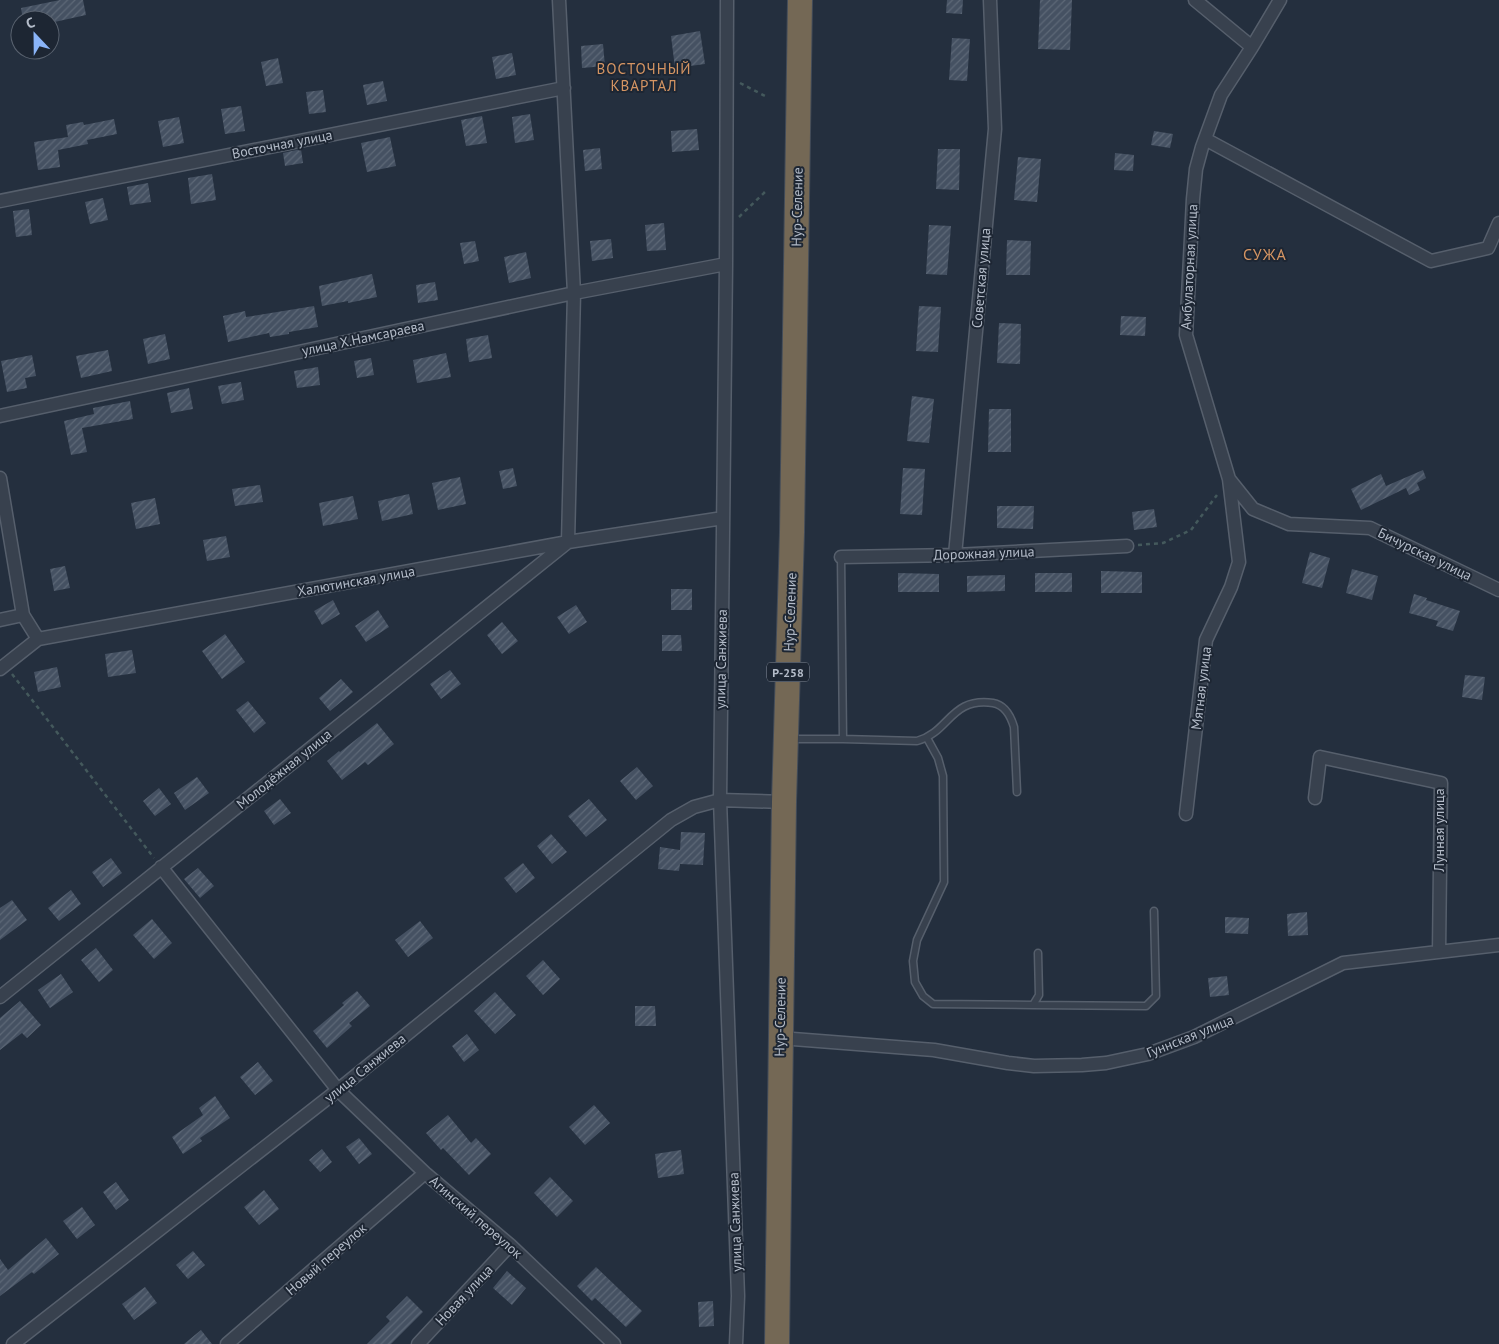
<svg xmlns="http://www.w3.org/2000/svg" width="1499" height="1344" font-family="'PT Sans',sans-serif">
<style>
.building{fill:url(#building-hatch)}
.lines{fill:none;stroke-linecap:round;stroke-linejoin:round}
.lane-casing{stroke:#565f6c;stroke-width:9}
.street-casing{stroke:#565f6c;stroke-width:15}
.highway-casing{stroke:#434c59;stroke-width:26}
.path{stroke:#44595c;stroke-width:2.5;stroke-dasharray:4 4;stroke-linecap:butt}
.lane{stroke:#38414e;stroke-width:6}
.street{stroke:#38414e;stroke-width:12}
.highway{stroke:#746855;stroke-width:24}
.labels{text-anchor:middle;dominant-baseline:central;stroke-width:4;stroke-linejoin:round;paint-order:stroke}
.shield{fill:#1d2633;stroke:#878f9c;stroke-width:1}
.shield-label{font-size:12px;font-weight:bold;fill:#b4bcc9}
.street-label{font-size:14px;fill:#b4bcc9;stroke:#1d2633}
.neighbourhood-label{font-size:15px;letter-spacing:1px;fill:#d59563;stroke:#1d2633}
.quarter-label{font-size:16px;letter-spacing:1px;fill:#d59563;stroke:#1d2633}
</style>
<defs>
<pattern id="building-hatch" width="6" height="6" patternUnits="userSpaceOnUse" patternTransform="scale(1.25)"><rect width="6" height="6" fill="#455162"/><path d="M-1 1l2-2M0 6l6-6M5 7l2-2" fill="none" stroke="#5d6877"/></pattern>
</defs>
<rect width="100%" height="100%" fill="#242f3e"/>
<!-- building -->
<path class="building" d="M60,0H83L86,15L50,23V20H23L21,8Z
M947,0H963L962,14L946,13Z
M1040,0H1072L1070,50L1038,49Z
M700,31L705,64L675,68L671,36Z
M952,38L970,39L967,81L949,80Z
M603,44L605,66L582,68L581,46Z
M512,53L516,75L496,79L492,57Z
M278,58L283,83L266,86L261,62Z
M383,81L387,101L367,105L363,85Z
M323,90L326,112L309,114L306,92Z
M241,106L245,131L225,134L221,109Z
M530,114L534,140L515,143L512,117Z
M482,116L487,143L466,146L461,120Z
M179,117L184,143L163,147L158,121Z
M114,119L117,134L87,140L88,144L58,150L60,167L38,170L34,142L68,137L66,125L83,122L84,125Z
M697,129L699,150L672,152L671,131Z
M1154,131L1173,134L1170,148L1151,145Z
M390,137L396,166L367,172L361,143Z
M600,148L602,169L585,171L583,150Z
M301,149L303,163L285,166L283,153Z
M938,149H960L959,190L936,189Z
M1115,153L1134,155L1133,171L1114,170Z
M1018,157L1041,159L1037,202L1014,200Z
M212,174L216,200L191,204L188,178Z
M148,183L151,202L130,205L127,187Z
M103,198L108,220L90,224L85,202Z
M29,209L32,235L16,237L13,211Z
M664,223L666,250L647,251L645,225Z
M929,225L951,226L947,275L926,274Z
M611,239L613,258L592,261L590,241Z
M1007,240L1031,241L1030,275H1006Z
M475,241L479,261L464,264L460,243Z
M526,252L531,278L509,283L504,257Z
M372,274L377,297L348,303V301L322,306L319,286Z
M435,282L438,300L418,303L416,285Z
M314,306L318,327L289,332V334L270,337L269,333L228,342L223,316L245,311L246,317Z
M919,306L941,307L938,352L916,351Z
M1121,316L1146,317L1145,336L1120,335Z
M999,323L1021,324L1020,364L997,363Z
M165,334L170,359L148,364L143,339Z
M488,335L492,358L469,362L466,339Z
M108,350L112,371L81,378L76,356Z
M446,353L451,377L417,383L413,360Z
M32,355L36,376L25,378L27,388L7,392L1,361Z
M371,358L374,375L357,378L354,361Z
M318,367L320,385L297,388L294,371Z
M241,382L244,400L222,404L218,386Z
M189,388L193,409L171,413L167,393Z
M912,396L934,399L929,443L907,441Z
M130,401L133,419L82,428L87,452L71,455L64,421L94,414L93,408Z
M989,409H1011V452H988Z
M513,468L517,486L503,489L499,471Z
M903,468L925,469L922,515L900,514Z
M1423,470L1426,478L1417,483L1420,490L1409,495L1406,488L1361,510L1351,489L1381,474L1386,486Z
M460,477L466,504L438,510L432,483Z
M260,485L263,502L235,506L232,489Z
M409,494L413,514L382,521L378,501Z
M353,496L358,519L323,526L319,503Z
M155,498L160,524L136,529L131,503Z
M997,506H1034L1033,529L997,528Z
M1154,509L1157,527L1134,530L1132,512Z
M226,536L230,557L207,561L203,540Z
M1310,552L1330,558L1322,588L1302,583Z
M65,566L70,588L54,591L50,569Z
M1352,569L1378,576L1372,600L1346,593Z
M1101,571L1142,572V593H1101Z
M898,573L939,574V592H898Z
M1035,573H1072V592H1035Z
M1005,575V591L967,592V576Z
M671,589H692V610H671Z
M1414,594L1427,598L1426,600L1460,611L1453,631L1436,626L1438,621L1409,613Z
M333,600L340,614L322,625L314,611Z
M576,605L587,622L569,634L557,617Z
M378,610L389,627L366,642L355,626Z
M502,622L518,641L502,654L487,635Z
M225,634L245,662L222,679L202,651Z
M662,635H681L682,651H662Z
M132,650L136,673L108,677L105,654Z
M57,667L61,687L38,692L34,672Z
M450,670L461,684L441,699L430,684Z
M1465,675L1485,677L1482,700L1462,697Z
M341,679L353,692L330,711L319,698Z
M248,701L266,723L254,733L236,710Z
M377,723L394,744L368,765L365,762L342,780L327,761L339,751L340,752Z
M637,767L653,786L636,800L620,781Z
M197,777L209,793L185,810L174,793Z
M159,788L171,804L155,816L143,801Z
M280,799L291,813L274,825L264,811Z
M589,799L607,820L586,837L568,816Z
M681,832L705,833L703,865L680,864L679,871L658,869L660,847L680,850Z
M551,834L567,852L552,864L537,846Z
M111,858L122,873L103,887L92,872Z
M523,863L535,878L516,893L504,878Z
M198,868L214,886L200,898L184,879Z
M71,890L81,904L59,921L48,908Z
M12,900L27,920L0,940V908Z
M1307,912L1308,935L1288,936L1287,914Z
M1225,917L1249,918L1248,934L1225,933Z
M152,919L172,943L154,959L133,935Z
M420,921L433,938L408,957L395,940Z
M96,948L113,970L99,982L81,960Z
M543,960L560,979L543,995L526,976Z
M61,974L73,992L50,1008L38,990Z
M1227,976L1229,995L1210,997L1208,978Z
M357,991L370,1006L349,1023L352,1026L327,1048L313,1031L344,1005L342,1003Z
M495,992L516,1015L495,1034L474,1011Z
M20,1001L41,1025L27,1038L22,1033L0,1050V1018Z
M635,1006H655L656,1026H635Z
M467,1034L479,1050L464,1062L452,1046Z
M258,1062L273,1081L255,1095L240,1077Z
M215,1096L230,1118L200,1138L202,1141L183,1154L172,1137L203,1115L199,1108Z
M594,1105L610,1123L585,1145L569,1127Z
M448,1115L471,1143L476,1138L491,1154L469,1175L443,1148L441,1150L426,1133Z
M359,1138L372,1154L359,1164L346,1147Z
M322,1149L332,1162L320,1172L309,1160Z
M681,1150L684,1174L658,1178L655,1154Z
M550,1177L573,1201L557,1217L534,1193Z
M116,1182L129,1200L116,1210L103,1192Z
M264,1190L279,1209L259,1225L244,1207Z
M82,1207L95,1225L77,1239L63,1221Z
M46,1238L59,1254L34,1274L32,1272L0,1296V1259L8,1270Z
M193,1251L205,1265L188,1279L176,1265Z
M596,1267L642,1311L626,1327L595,1298L592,1301L577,1286Z
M507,1271L526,1288L512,1305L493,1288Z
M145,1287L157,1303L134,1320L122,1304Z
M407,1296L423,1312L391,1344H367L390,1321L386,1317Z
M713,1301L714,1326L699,1327L698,1302Z
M201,1330L212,1344H184Z"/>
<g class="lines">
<!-- lane casing -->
<g class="lane-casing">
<path id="lane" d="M841,557L843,739L917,741C950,732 950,697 993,703C1005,705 1011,717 1014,727L1017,792
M927,738L938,758L943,776L944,882L917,940L913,961L915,982L923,996L933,1004L1033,1005L1039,995L1038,953
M789,739H843
M1033,1005L1146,1006L1156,996L1154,911"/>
</g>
<!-- street casing -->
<g class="street-casing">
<path id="street" d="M727,0L726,264L720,800L738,1296L736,1344
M1195,0L1252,47L1221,95L1202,147L1196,169L1193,199L1186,335L1229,479L1253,509L1289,524L1370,528L1499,590
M1252,47L1280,0
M1205,139L1431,261L1488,248L1499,223
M0,201L564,88
M0,416L574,293L726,264
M0,478L23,615L38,639
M955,555L995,129L990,0
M841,557L955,555L1127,546
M0,620L23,615
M0,669L38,639L568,542L723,518
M1315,798L1320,757L1441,783L1439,952
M1186,814L1206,640L1231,587L1239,562L1229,479
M161,867L338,1090L425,1173L510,1245L614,1344
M0,997L568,542L574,293L559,0
M780,1038L934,1050L1008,1063L1034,1066L1082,1065L1106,1063L1148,1054L1194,1037L1343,963L1499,945
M13,1344L338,1090L671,820L694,807L720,800L784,802
M227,1344L425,1173
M418,1344L510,1245"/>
</g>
<!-- highway casing -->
<g class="highway-casing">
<path id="highway" d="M777,1344L784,802L792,532L800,0"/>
</g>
<!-- path -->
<path class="path" d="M740,83L765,96
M739,217L767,190
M1138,545L1163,543L1191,530L1217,495
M12,674L154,858"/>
<!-- lane -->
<use href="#lane" class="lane"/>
<!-- street -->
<use href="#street" class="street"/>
<!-- highway -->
<use href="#highway" class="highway"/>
</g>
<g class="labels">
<!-- shield labels -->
<rect class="shield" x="767" y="662.5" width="42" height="19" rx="4"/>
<g class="shield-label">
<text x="788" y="672">Р-258</text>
</g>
<!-- street labels -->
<g class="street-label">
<text transform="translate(282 144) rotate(-11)">Восточная улица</text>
<text transform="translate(797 207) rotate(-89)">Нур-Селение</text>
<text transform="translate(1189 267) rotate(-87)">Амбулаторная улица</text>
<text transform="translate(981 278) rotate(-85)">Советская улица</text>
<text transform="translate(363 338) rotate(-12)">улица Х.Намсараева</text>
<text transform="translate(984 553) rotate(-2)">Дорожная улица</text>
<text transform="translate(1425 554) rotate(26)">Бичурская улица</text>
<text transform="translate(356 581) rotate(-10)">Халютинская улица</text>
<text transform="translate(790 612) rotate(-88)">Нур-Селение</text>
<text transform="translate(721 659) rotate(-89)">улица Санжиева</text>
<text transform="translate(1201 688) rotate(-83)">Мятная улица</text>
<text transform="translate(284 769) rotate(-39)">Молодёжная улица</text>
<text transform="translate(1439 830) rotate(-90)">Лунная улица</text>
<text transform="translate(780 1017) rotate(-89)">Нур-Селение</text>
<text transform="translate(1190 1036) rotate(-22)">Гуннская улица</text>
<text transform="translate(365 1068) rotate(-39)">улица Санжиева</text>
<text transform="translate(476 1217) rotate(41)">Агинский переулок</text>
<text transform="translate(735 1222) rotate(-92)">улица Санжиева</text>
<text transform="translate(326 1259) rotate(-41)">Новый переулок</text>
<text transform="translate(464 1295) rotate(-47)">Новая улица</text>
</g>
<!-- neighbourhood labels -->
<g class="neighbourhood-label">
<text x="644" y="68">ВОСТОЧНЫЙ<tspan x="644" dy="17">КВАРТАЛ</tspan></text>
</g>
<!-- quarter labels -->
<g class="quarter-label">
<text x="1265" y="254">СУЖА</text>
</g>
</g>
<!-- north arrow -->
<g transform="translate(35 35) rotate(338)"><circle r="24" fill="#1d2633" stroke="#59626f"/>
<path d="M0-4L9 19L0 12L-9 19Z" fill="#8ab4f8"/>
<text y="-8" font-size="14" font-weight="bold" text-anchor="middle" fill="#b4bcc9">С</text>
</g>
</svg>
